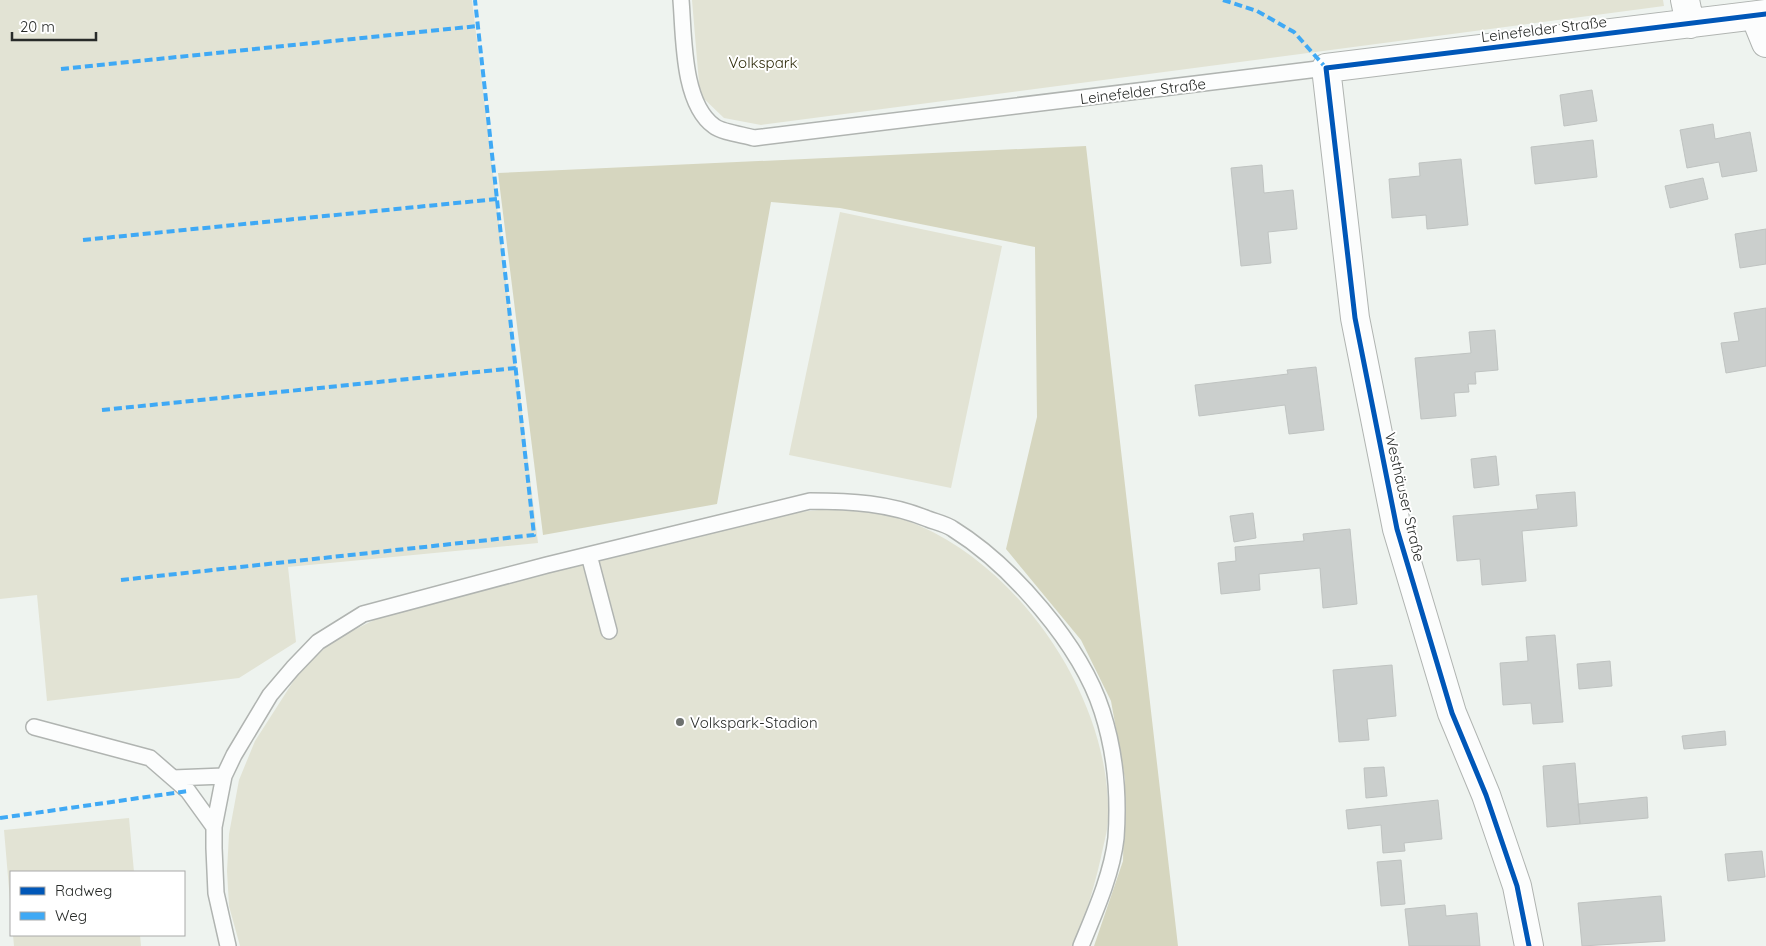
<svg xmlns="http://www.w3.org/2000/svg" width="1766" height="946" font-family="Quicksand,sans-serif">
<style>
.green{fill:#e2e3d4}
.forest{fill:#d6d6bf}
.building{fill:#cbcfcd;stroke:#bfc3c1}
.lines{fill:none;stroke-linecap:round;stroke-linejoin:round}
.service-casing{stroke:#b0b4b1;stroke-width:18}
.minor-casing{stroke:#b0b4b1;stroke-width:30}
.service{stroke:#fcfdfd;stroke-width:15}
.minor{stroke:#fcfdfd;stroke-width:28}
.quiet{stroke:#3fa9f5;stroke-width:4;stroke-dasharray:8 4;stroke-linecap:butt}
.cycleway-casing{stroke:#fff;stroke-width:8}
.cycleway{stroke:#0057b8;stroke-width:5}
.poi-dot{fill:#6d716e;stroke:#fff;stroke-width:2}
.labels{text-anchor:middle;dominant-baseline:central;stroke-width:4;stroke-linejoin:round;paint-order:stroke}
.street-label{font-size:15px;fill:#282b29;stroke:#fff}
.park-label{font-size:15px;fill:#2e2a09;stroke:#fff}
.poi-label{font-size:15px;fill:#282b29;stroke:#fff;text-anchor:start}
</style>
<rect width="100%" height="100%" fill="#eef3ef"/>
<!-- green -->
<path class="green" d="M0,0H472L538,543L288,567L296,642L239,678L47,701L37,595L0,599Z
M692,0H1663L1664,6L761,125L724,118L700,95Z
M840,212L1002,246L951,488L789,455Z
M839,508C867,511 895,514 920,526C1025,572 1112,703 1108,819C1108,828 1105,839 1103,848C1096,882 1086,913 1075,946H240L229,906L227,871L229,834L239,780L255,741L298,674L332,641L380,617L431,603L779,514Z
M129,818L134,872H11V912L4,830Z
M13,935H140L141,946H14Z"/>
<!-- forest -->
<path class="forest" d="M1086,146L1178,946H1094L1123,861L1125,779L1111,701L1081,640L1006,549L1037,417L1035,247L840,208L771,202L717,504L543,535L498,173Z"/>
<!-- building -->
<path class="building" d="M1592,90L1597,121L1564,126L1560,95Z
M1713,124L1715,139L1750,132L1757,171L1722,177L1719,162L1687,168L1680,130Z
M1593,140L1597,177L1535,184L1531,147Z
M1461,159L1468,225L1427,229L1426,215L1392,218L1389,179L1420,176L1419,163Z
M1262,165L1264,193L1293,190L1297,229L1268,232L1271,263L1241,266L1231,168Z
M1703,178L1708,199L1670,208L1665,186Z
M1766,229V264L1740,268L1735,234Z
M1766,308V366L1726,373L1721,343L1739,341L1734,313Z
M1495,330L1498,370L1475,372L1476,384H1468L1469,392L1454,393L1456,416L1421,419L1415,358L1471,353L1469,332Z
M1316,367L1324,430L1289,434L1285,405L1199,416L1195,385L1288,374L1287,370Z
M1496,456L1499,485L1474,488L1471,459Z
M1575,492L1577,526L1522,531L1526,581L1482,585L1480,559L1457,561L1453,516L1538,509L1536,495Z
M1253,513L1256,538L1234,542L1230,516Z
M1350,529L1357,604L1323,608L1320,568L1259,574L1260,590L1221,594L1218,563L1236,561L1235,547L1304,541L1303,534Z
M1555,635L1563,722L1533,724L1531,703L1503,705L1500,663L1528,661L1526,637Z
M1610,661L1612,686L1579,689L1577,664Z
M1392,665L1396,716L1367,719L1369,740L1339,742L1333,670Z
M1725,731L1726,745L1684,749L1682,736Z
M1575,763L1580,824L1547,827L1543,766Z
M1384,767L1387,796L1366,798L1364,768Z
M1647,797L1648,818L1580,824L1578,804Z
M1438,800L1442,839L1404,843L1405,851L1383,853L1381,825L1348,829L1346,810Z
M1762,851L1765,877L1728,881L1725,854Z
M1401,860L1405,904L1381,906L1377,862Z
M1661,896L1665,941L1582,946L1578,903Z
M1445,905L1446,916L1477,913L1480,946H1409L1405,909Z"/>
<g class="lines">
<!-- service casing -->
<g class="service-casing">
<path id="service" d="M681,0C684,35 682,103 714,126C721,132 744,135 754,138L1326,68
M589,555L609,631
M34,727L150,758L188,791L214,827
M173,778L224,776
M228,946L216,893L214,848V827L224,776L234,755L270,695L293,668L318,642L363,614L547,565L810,501C851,501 889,503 928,519C936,522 946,524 953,529C1011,565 1081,645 1102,711C1115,751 1119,796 1116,838C1112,874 1095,912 1081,946"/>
</g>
<!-- minor casing -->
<g class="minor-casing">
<path id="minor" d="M1685,0L1690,24
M1755,16L1766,43
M1529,946L1517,886L1486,795L1452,713L1397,529L1355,318L1326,68L1766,14"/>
</g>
<!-- service -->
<use href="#service" class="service"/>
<!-- minor -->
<use href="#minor" class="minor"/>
<!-- quiet -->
<path class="quiet" d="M1223,0L1257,11L1294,32L1326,68
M61,69L478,26
M83,240L497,199
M102,410L516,368
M121,580L534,535L475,0
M0,818L188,791"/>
<!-- cycleway casing -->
<g class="cycleway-casing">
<path id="cycleway" d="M1529,946L1517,886L1486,795L1452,713L1397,529L1355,318L1326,68L1766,14"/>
</g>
<!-- cycleway -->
<use href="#cycleway" class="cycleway"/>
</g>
<!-- markers -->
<circle class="poi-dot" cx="680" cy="722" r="5"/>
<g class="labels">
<!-- street labels -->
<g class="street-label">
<text transform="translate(1544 29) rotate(-7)">Leinefelder Straße</text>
<text transform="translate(1143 91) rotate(-7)">Leinefelder Straße</text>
<text transform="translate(1405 497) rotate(77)">Westhäuser Straße</text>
</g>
<!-- park labels -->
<g class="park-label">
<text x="763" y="62">Volkspark</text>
</g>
<!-- poi labels -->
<g class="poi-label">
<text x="690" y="722">Volkspark-Stadion</text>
</g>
</g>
<!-- legend -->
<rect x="10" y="871" width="175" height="65" fill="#ffffff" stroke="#a9aaa9"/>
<rect x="20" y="887" width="25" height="8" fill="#0057b8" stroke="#a9aaa9"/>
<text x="55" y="896" font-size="15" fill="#282b29">Radweg</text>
<rect x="20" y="912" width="25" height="8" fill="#3fa9f5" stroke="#a9aaa9"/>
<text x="55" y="921" font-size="15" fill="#282b29">Weg</text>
<!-- scale -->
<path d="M12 32v8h84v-8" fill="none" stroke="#282b29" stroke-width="2.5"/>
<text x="20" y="32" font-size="15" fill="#282b29" stroke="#ffffff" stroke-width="4" paint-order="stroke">20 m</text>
</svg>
